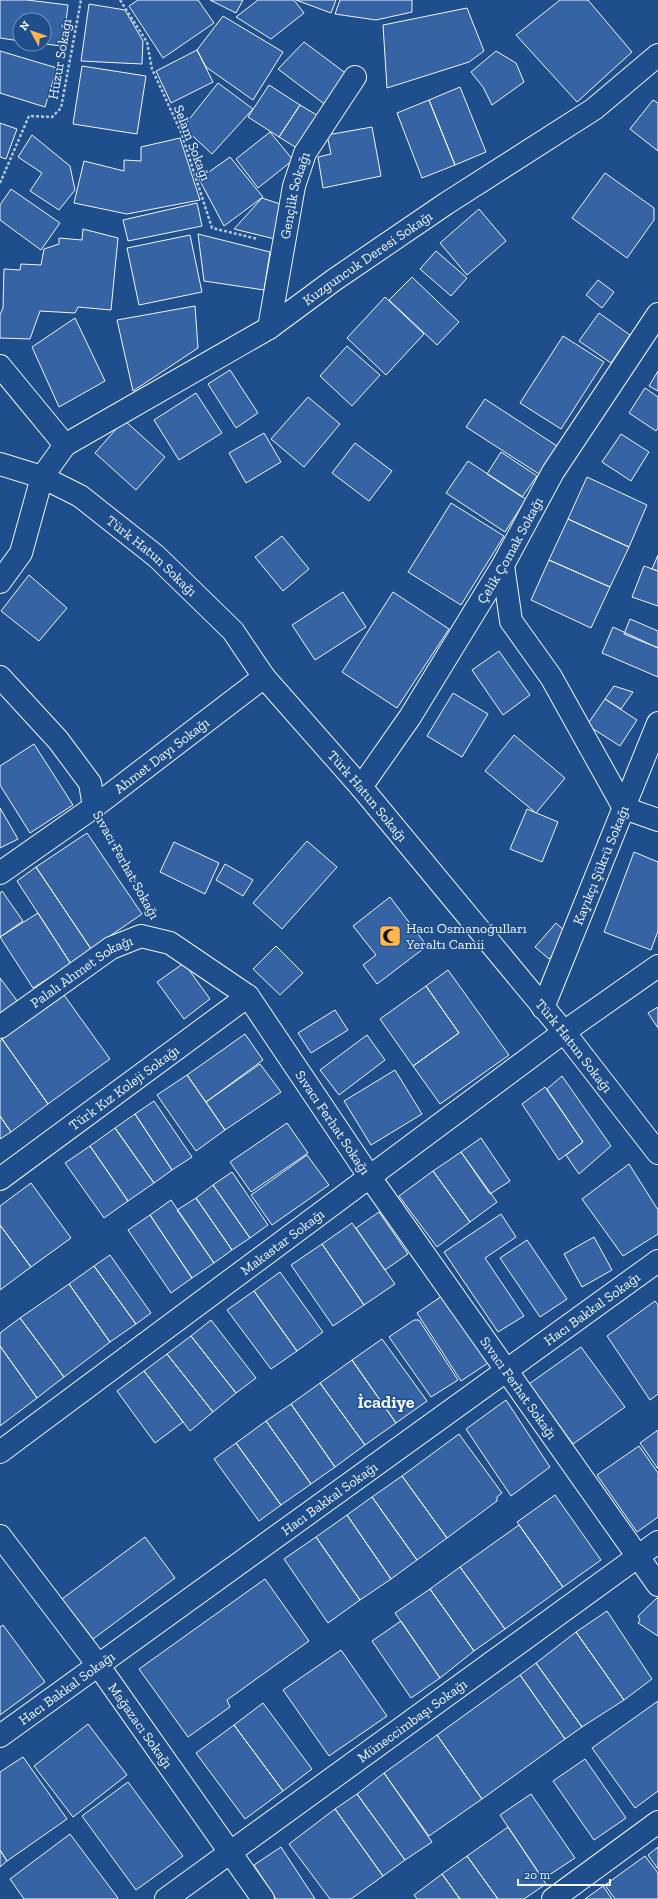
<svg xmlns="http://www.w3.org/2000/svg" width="658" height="1899" font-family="'Zilla Slab',serif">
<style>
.building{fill:#3563a3;stroke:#f2f6ff}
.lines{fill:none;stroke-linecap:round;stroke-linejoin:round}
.minor-casing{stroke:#f2f6ff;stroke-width:24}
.tertiary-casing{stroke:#f2f6ff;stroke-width:24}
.path{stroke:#b3c4dc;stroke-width:2.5;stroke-dasharray:3 2;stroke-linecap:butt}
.minor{stroke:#1f4e8c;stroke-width:22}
.tertiary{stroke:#1f4e8c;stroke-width:22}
.labels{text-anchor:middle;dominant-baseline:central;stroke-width:3;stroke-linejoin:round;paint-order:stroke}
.street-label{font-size:14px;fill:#f2f6ff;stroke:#1f4e8c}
.poi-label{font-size:14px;fill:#f2f6ff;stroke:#1f4e8c;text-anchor:start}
.district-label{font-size:18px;font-weight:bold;fill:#f2f6ff;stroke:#1f4e8c}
</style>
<rect width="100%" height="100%" fill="#1f4e8c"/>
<!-- building -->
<path class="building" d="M0,0H27L68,5L63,46L44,44V20H20V41L0,38Z
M138,0H198L214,23L163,58L129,6Z
M210,0H243L236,13Z
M258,0H294L304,13L271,39L236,17Z
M296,0H336L331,13Z
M340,0H412V12L376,20L335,14Z
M560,0H588L632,52L577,102L516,35Z
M89,4L125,10L143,41L142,64L81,61Z
M467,8L484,51L469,62L387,88L383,25Z
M223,16L283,52L253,100L206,67L197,50Z
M304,42L348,75L327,106L278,69Z
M197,50L213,82L171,103L156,71Z
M0,51L57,68L45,107L0,93Z
M496,51L516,63L524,82L492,105L483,87L471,72Z
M82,66L146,76L137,134L73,124Z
M218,83L253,109L212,154L183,127Z
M269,85L300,105L279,137L248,117Z
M460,87L486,152L455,165L429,100Z
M429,100L455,165L422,178L397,113Z
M653,100L658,103V151L630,129Z
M300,105L320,117L300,150L279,137Z
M0,123L17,129L6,159L0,157Z
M372,127L381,176L323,188L318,157L331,154L327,135Z
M270,132L293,160L258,188L236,159Z
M32,135L70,166L75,190L59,210L30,191L42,173L18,157Z
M180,138L200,200L127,214L74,203L84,161L124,171V160L141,161V147Z
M230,157L263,197L224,226L199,179Z
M605,173L654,208V220L627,258L572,218Z
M11,189L60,223L41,250L0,220V205Z
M262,198L283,205L279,240L234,229Z
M197,203L202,226L128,241L123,220Z
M479,209L506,241L467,275L440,243Z
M83,229L118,238L111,310L78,307L75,313L40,311L30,339L0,338V315L3,308L4,269L20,270L21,264L41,265L44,249L59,244V238L82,240Z
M198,234L270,252L264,290L204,281Z
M190,235L202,292L139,305L127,248Z
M436,251L467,278L451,296L420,269Z
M412,277L459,322L437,345L389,300Z
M598,280L614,292L602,308L586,295Z
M385,297L424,334L386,375L347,338Z
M195,306L198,348L133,391L117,320Z
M599,313L630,335L611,363L579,341Z
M75,318L105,381L59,407L32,347Z
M563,336L604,362L561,429L520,403Z
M347,346L380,375L352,406L320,376Z
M230,370L258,413L236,428L208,384Z
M658,371V391L649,386Z
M645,388L658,397V428L656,431L629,413Z
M196,393L222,433L179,460L154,420Z
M308,397L340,424L304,467L271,439Z
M485,399L557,446L539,474L466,427Z
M124,420L165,457L136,490L95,453Z
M264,433L281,462L246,483L229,453Z
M621,434L649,452L631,481L602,462Z
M355,443L392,471L369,501L332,473Z
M501,452L537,476L522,497L487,474Z
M468,461L526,499L505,532L446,493Z
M587,477L647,505L629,547L568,519Z
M451,503L504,536L461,605L408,572Z
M568,519L629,547L610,587L549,560Z
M282,536L309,569L283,591L255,557Z
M658,555V571L652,569Z
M549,560L610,587L591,628L531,600Z
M644,566L658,571V606L632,597Z
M29,575L67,608L39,641L1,611Z
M343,592L366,627L315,660L292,625Z
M393,592L449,629L397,708L342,672Z
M630,619L658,631V648L624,634Z
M613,627L658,648V677L602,653Z
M499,651L530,695L503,715L472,670Z
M614,686L633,692L621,709L605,699Z
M453,693L488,714L462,757L427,736Z
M605,699L637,720L620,746L587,725Z
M514,735L565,778L536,813L485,771Z
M34,744L73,805L30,833L0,785V766Z
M0,808L18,839L0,848Z
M527,809L558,822L542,862L510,849Z
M87,833L142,914L91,949L36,867Z
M307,841L337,867L282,929L253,903Z
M174,842L219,863L205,894L160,872Z
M634,852L658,862V931L651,950L604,932Z
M225,864L253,880L243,896L216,880Z
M36,867L91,949L71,964L17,881Z
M2,891L23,921L0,937V893Z
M390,897L427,946L377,984L363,965L376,955L353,926Z
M38,913L71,964L33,988L0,937Z
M556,923L570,936L549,959L535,947Z
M276,946L303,973L280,995L253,969Z
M184,963L210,999L184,1019L157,982Z
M448,970L509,1055L440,1104L413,1066L459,1033L426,986Z
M0,978L18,1002L0,1016Z
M426,986L459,1033L413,1066L380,1019Z
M64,995L110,1059L48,1104L2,1039Z
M658,1007V1028L648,1013Z
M335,1010L348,1030L311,1053L298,1033Z
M245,1034L263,1060L206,1102L187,1075Z
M367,1035L385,1060L339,1095L320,1070Z
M2,1039L48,1104L11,1132L0,1116V1041Z
M260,1064L281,1092L225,1130L206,1102Z
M395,1070L422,1114L371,1145L344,1101Z
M187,1075L225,1130L196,1151L157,1095Z
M562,1076L611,1146L579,1174L566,1155L583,1142L547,1089Z
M545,1087L583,1142L559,1160L522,1104Z
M154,1101L192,1157L172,1170L135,1114Z
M135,1114L172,1170L154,1183L115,1128Z
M0,1116L11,1132L0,1139Z
M287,1123L308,1153L251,1192L230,1162Z
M115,1128L154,1183L128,1201L90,1146Z
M481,1138L510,1181L490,1194L461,1152Z
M90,1146L128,1201L104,1218L65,1163Z
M461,1152L497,1202L470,1222L433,1171Z
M307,1155L329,1185L272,1225L251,1195Z
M629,1164L658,1210V1234L623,1256L582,1199Z
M433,1171L470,1222L437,1247L399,1196Z
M232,1172L268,1225L250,1238L213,1185Z
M31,1183L71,1238L31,1267L0,1225V1206Z
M213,1185L250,1238L232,1250L196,1198Z
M196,1198L232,1250L214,1263L177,1210Z
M171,1200L214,1263L192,1278L150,1215Z
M379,1212L408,1254L385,1270L356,1228Z
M501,1214L516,1237L485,1258L524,1316L498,1332L444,1252Z
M150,1215L192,1278L171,1293L128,1230Z
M352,1223L395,1284L364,1305L322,1244Z
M0,1225L31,1267L0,1290Z
M594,1237L612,1270L582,1287L564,1254Z
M527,1240L567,1299L540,1317L500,1258Z
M322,1244L364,1305L333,1326L291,1265Z
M110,1255L151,1313L136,1324L94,1266Z
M94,1266L136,1324L110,1342L69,1284Z
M280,1272L323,1332L297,1351L254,1291Z
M69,1284L110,1342L64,1377L20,1318Z
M254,1291L297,1351L271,1369L227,1310Z
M448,1292L494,1359L461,1381L417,1313Z
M655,1301L658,1305V1394L650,1400L607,1336Z
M20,1318L64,1377L37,1398L0,1346V1333Z
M211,1320L256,1378L236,1393L191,1336Z
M414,1320H419L458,1380L431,1397L389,1337Z
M191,1336L236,1393L213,1412L167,1354Z
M382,1339L427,1401L396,1423L352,1360Z
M0,1346L37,1398L0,1426Z
M581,1347L625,1407L573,1444L529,1384Z
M167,1354L213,1412L190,1431L144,1371Z
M352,1360L396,1423L365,1445L320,1383Z
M144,1371L183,1422L155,1443L117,1391Z
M320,1383L365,1445L335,1467L291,1404Z
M506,1400L550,1467L511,1496L466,1429Z
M291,1404L335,1467L311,1484L266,1421Z
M266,1421L311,1484L281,1505L236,1443Z
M658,1430V1469L640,1443Z
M459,1434L502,1493L497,1497V1501L447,1538L402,1476Z
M236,1443L281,1505L259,1521L214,1459Z
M639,1446L658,1473V1517L637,1532L597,1475Z
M402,1476L447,1538L417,1560L372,1497Z
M555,1495L601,1560L563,1587L517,1522Z
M372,1497L417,1560L391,1579L347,1515Z
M347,1515L391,1579L360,1600L316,1537Z
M519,1525L563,1587L505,1629L460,1567Z
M145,1537L175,1578L93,1639L62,1599Z
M316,1537L360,1600L328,1623L284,1559Z
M460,1567L505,1629L474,1651L430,1589Z
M265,1579L309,1641L227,1700L230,1707L188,1737L139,1669Z
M430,1589L474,1651L440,1678L395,1613Z
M658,1597V1636L638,1623L640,1620L638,1616Z
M607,1611L652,1679L624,1700L576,1632Z
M401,1621L440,1678L411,1698L372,1641Z
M3,1625L45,1682L0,1715V1627Z
M576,1632L624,1700L582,1727L536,1663Z
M341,1650L387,1716L329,1756L283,1690Z
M536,1663L582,1727L565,1739L520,1675Z
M520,1675L565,1739L482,1799L437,1735Z
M658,1701V1791L635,1808L592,1748Z
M263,1703L312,1769L283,1791L234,1725Z
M88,1724L127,1775L73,1817L34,1766Z
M234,1725L283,1791L245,1819L196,1753Z
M437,1735L482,1799L429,1836L384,1773Z
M23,1757L67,1819L7,1861L0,1850V1772Z
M585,1759L626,1818L594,1840L553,1781Z
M384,1773L432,1842L405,1860L357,1794Z
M128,1782L183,1856L136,1890L82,1816Z
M357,1794L405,1860L383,1876L335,1809Z
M531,1794L575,1858L543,1879L500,1815Z
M335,1809L383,1876L351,1899H330L289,1844Z
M508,1827L546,1884L524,1899H498L467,1856Z
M70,1834L118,1898L117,1899H24L10,1879Z
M281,1847L315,1899H276L254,1865Z
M658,1847V1869L648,1855Z
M0,1850L7,1861L0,1867Z
M467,1856L498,1899H460L442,1874Z
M645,1856L658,1873V1899H615L605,1885Z
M442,1874L460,1899H417L414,1895Z
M603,1886L612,1899H585Z"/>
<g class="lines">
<!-- minor casing -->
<g class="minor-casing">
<g id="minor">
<path id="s1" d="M269,328L294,186L305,153L355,77"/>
<path id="s2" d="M65,445L269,328L334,280L447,203L594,109L658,55"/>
<path d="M503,565L511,621L551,677L624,808L658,820"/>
<path d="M0,677L58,740L90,783L94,807"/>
<path id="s3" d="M361,787L410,717L503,565L553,472L658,314"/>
<path id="s4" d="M0,873L94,807L264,677"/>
<path id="s5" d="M543,1008L658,723"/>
<path id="s6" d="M0,1027L111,948L141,936L170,943L248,996L369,1176L658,1585"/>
<path id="s7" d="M0,1179L248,996"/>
<path id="s8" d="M0,1452L564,1032L658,966"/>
<path id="s9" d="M0,1536L98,1665L263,1899"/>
<path id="s10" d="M0,1736L658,1261"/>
<path id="s11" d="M166,1899L658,1542"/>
<path d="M553,1899L658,1822"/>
</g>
</g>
<!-- tertiary casing -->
<g class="tertiary-casing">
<g id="tertiary">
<path d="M0,366L65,445L42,477L21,553L0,582"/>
<path id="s12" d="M0,464L42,477L80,496L156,556L233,631L264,677L361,787L564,1032L658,1153"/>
</g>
</g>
<!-- path -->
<path class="path" d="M120,0L147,42L152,69L181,132L212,228L258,239
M0,183L29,116L52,117L61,108L81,0
M107,831L151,910"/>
<!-- minor -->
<use href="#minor" class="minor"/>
<!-- tertiary -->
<use href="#tertiary" class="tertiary"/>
</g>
<!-- icons -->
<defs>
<g id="mosque-square" transform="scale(1.15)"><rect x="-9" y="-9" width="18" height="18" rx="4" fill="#ffb74d" stroke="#1f4e8c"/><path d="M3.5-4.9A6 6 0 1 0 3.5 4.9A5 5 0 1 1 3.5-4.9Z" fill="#111"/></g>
</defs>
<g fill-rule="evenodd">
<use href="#mosque-square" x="390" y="936"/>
</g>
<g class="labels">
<!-- street labels -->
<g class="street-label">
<text transform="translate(60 59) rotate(-80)">Huzur Sokağı</text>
<text transform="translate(192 143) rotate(69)">Selam Sokağı</text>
<text stroke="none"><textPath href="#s1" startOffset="135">Gençlik Sokağı</textPath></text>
<text stroke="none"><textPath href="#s2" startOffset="356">Kuzguncuk Deresi Sokağı</textPath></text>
<text stroke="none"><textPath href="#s3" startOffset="280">Çelik Çomak Sokağı</textPath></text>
<text stroke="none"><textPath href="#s12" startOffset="180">Türk Hatun Sokağı</textPath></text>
<text stroke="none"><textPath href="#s4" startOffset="200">Ahmet Dayı Sokağı</textPath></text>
<text stroke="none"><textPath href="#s12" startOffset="504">Türk Hatun Sokağı</textPath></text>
<text transform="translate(126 865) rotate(61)">Sıvacı Ferhat Sokağı</text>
<text stroke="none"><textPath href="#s5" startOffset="154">Kayıkçı Şükrü Sokağı</textPath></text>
<text stroke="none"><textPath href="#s6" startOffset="99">Palalı Ahmet Sokağı</textPath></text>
<text stroke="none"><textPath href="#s12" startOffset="828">Türk Hatun Sokağı</textPath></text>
<text stroke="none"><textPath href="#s7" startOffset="154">Türk Kız Koleji Sokağı</textPath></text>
<text stroke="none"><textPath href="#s6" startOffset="445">Sıvacı Ferhat Sokağı</textPath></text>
<text stroke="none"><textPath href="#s8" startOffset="352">Makastar Sokağı</textPath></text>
<text stroke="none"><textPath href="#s10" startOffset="730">Hacı Bakkal Sokağı</textPath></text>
<text stroke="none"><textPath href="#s6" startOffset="769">Sıvacı Ferhat Sokağı</textPath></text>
<text stroke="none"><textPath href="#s10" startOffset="406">Hacı Bakkal Sokağı</textPath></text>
<text stroke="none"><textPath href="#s10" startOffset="82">Hacı Bakkal Sokağı</textPath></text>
<text stroke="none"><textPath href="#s11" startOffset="304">Müneccimbaşı Sokağı</textPath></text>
<text stroke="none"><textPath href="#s9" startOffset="236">Mağazacı Sokağı</textPath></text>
</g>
<!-- poi labels -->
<g class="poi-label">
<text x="406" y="928">Hacı Osmanoğulları<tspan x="406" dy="16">Yeraltı Camii</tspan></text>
</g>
<!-- district labels -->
<g class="district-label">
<text x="386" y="1402">İcadiye</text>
</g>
</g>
<!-- north arrow -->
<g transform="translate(32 32) rotate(310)"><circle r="19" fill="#1f4e8c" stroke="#7391ba"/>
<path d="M0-3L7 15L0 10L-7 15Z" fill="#ffb74d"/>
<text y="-6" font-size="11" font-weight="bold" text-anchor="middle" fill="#f2f6ff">N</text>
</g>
<!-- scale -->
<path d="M518 1879v6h92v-6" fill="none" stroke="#f2f6ff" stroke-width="2"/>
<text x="524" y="1879" font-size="12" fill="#f2f6ff" stroke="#1f4e8c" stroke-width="3" paint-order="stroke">20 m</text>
</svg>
